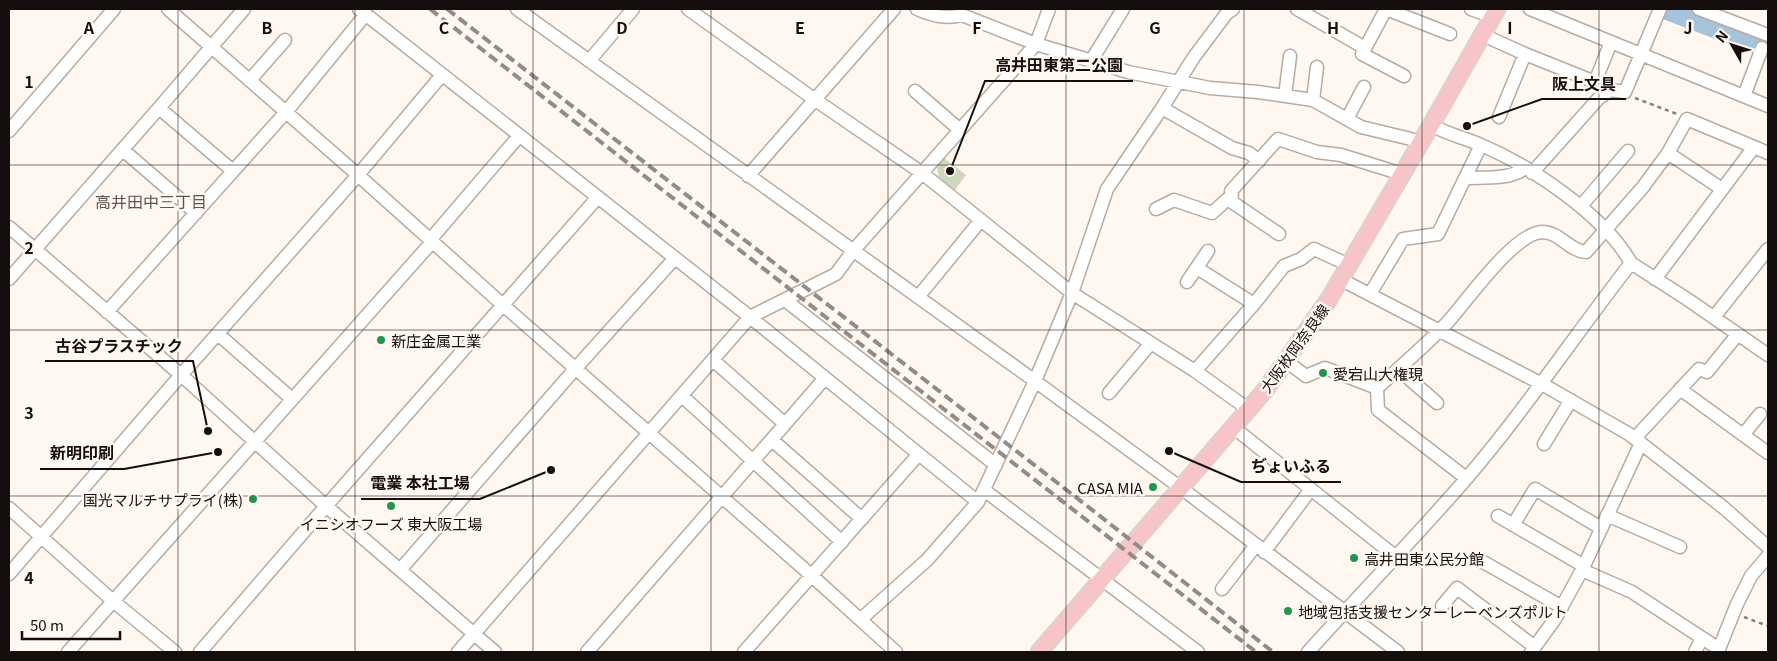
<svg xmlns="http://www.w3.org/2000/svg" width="1777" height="661" font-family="Georgia,'Noto Sans JP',serif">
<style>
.green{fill:#ced6bd}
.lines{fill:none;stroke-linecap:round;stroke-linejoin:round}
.river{stroke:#a7c3d9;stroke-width:24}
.minor-casing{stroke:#b8aba2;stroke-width:15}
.major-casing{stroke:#d5d4d3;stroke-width:19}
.path{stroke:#86807b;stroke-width:2.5;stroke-dasharray:4 4;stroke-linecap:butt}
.minor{stroke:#fff;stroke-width:12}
.major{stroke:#f7c5c7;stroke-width:16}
.rail{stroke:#928b86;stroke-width:4;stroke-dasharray:10 5;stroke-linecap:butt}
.grid{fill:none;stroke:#140f0c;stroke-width:1;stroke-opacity:0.55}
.poi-dot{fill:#22944e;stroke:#fff7f0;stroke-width:2}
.labels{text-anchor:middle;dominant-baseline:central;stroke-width:5;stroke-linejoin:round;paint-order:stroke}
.poi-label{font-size:15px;fill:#140f0c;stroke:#fff7f0;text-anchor:start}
.street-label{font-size:15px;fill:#140f0c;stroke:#fff7f0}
.neighbourhood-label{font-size:16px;fill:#61554d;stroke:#fff7f0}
.grid-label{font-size:16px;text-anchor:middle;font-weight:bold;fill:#140f0c;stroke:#fff7f0;stroke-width:5;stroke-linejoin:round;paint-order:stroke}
.leader{fill:none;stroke:#140f0c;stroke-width:2}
.callout-dot{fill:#140f0c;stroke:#fff7f0;stroke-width:2}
.callout-label{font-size:16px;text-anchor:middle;font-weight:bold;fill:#140f0c;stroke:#fff7f0;stroke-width:5;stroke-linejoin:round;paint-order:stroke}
</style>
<rect width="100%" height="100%" fill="#fff7f0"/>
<!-- green -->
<path class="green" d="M944,158L966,175L955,190L939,178L937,168Z"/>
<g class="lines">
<!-- river -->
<path class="river" d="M1670,9L1768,46"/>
<!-- minor casing -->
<g class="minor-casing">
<path id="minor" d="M168,9L358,175L503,305L811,575L896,652
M359,9L750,317L978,502
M517,9L1035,381L1181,488L1398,652
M688,9L814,99L922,173L1072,293L1195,371L1248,409
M917,9C933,16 945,19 962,15L1036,44L1128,72L1210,88L1258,92L1313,100L1361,127L1411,139L1420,144
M1297,9L1365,48
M1386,9L1362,54L1404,76
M1386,9L1450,34
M1471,9L1493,17
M1530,9L1768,106
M1699,9L1768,35
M1483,35L1525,54L1595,82L1610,90
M589,61L633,9
M1091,61L1123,9
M250,80L285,40
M1595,82L1611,42
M915,91L960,130
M1285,96L1290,56
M1744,96L1762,48
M1313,100L1317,67
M159,108L233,171
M1162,108L1232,148L1249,153L1259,161
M1499,117L1525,54
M1347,119L1364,87
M1431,125C1447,134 1465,138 1481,145C1531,166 1605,216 1631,263L1687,299L1768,355
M9,131L114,9
M1754,147L1768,153
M123,150L196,213
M1668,153L1722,189
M1532,173L1598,99L1610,90L1625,92L1660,9
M748,176L894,9
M1466,178C1484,177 1510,180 1525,168
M1581,206L1628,151
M1156,209L1174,200L1212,213L1232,195
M9,227L181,375L326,506L495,652
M1279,234L1232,202L1231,191L1278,139L1317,152L1341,155L1402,174
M430,240L519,136
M1197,268L1254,304
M9,279L159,108L244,9
M1340,279L1542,384L1629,434L1724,508L1768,547
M1187,282L1208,251
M1370,294L1403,239L1438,234L1481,145
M918,297L981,220
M785,300L996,465
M107,312L286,112L366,14
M1714,317L1768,249
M218,334L292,399
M713,360L785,424
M1286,361L1306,376L1325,368L1377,388
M1398,369L1437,403
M1195,371L1254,304L1284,266L1301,259L1314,249L1349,265
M1680,389L1768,453
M1109,393L1151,343
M682,396L842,542
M1233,427L1396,557
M1743,435L1760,414
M1635,438L1699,369L1707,372L1738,334
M772,440L862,519
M1544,444L1571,400
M1466,478L1378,410L1377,388C1400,367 1425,346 1447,323C1466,302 1514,233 1542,232C1560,232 1569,251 1586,252L1643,187L1668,153L1687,119L1754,147L1655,279
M984,490L1198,652
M9,508L113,601L175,652
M1607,515L1680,547
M1498,516L1584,566
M1513,525L1535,489L1601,528
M1264,552L1311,489
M1478,559L1562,607
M400,570L575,369L675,258
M1582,570L1632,592L1719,649L1737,604L1751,576L1768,556
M9,574L181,375L358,175L442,75
M1222,589L1256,545
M1442,606L1457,588L1535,647
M861,619L927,560L978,502L1035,381L1072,293L1107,189L1162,108L1194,57L1227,13L1233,9
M68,652L432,242
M200,652L326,506L598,197
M458,652L750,317L836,274L853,251L1036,44L1049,9
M587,652L825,378
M744,652L918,455
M1308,652C1360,594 1415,538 1466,479C1525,410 1575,335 1631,263
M1531,652L1555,619L1582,570L1641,443
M1695,652L1702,638"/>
</g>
<!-- major casing -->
<g class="major-casing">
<path id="major" d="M1039,652L1266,389L1329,299L1431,125L1497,9"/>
</g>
<!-- path -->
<path class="path" d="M1635,98L1677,114
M1744,617L1768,626"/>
<!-- minor -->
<use href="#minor" class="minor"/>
<!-- major -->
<use href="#major" class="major"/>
<!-- rail -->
<path class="rail" d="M430,9L1256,652
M447,9L1091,509L1273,652"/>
</g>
<!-- grid -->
<path class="grid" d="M178,9V652M355,9V652M533,9V652M711,9V652M888,9V652M1066,9V652M1244,9V652M1422,9V652M1599,9V652M9,165H1768M9,330H1768M9,496H1768"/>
<!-- markers -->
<g class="poi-dot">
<circle cx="381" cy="340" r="5"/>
<circle cx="1323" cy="373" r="5"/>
<circle cx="1153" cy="487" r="5"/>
<circle cx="253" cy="499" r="5"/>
<circle cx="391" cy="506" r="5"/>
<circle cx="1354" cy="558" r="5"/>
<circle cx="1288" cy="611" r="5"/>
</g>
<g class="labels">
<!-- poi labels -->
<g class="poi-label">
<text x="391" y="340">新庄金属工業</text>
<text x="1333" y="373">愛宕山大権現</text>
<text x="1143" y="487" text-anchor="end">CASA MIA</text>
<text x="243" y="499" text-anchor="end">国光マルチサプライ(株)</text>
<text x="391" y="523" text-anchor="middle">イニシオフーズ 東大阪工場</text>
<text x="1364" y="558">高井田東公民分館</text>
<text x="1298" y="611">地域包括支援センターレーベンズポルト</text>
</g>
<!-- street labels -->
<g class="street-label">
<text transform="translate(1294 348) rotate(-54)">大阪枚岡奈良線</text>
</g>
<!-- neighbourhood labels -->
<g class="neighbourhood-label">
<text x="151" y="201">高井田中三丁目</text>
</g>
</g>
<g class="grid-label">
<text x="89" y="34">A</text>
<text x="267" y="34">B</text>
<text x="444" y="34">C</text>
<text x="622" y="34">D</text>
<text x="800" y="34">E</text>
<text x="977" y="34">F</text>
<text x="1155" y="34">G</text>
<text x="1333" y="34">H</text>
<text x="1510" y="34">I</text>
<text x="1688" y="34">J</text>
<text x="29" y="88">1</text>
<text x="29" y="254">2</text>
<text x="29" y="419">3</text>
<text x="29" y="584">4</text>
</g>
<!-- callouts -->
<path class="leader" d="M950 171L985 81H1133M1467 126L1542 99H1626M208 431L193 361H45M218 452L124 469H40M1169 451L1241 482H1341M551 470L480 499H361"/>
<g class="callout-dot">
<circle cx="950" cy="171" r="5"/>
<circle cx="1467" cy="126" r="5"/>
<circle cx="208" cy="431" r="5"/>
<circle cx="218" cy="452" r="5"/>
<circle cx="1169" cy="451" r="5"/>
<circle cx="551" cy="470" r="5"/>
</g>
<g class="callout-label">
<text x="1059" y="71">高井田東第二公園</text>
<text x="1584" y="90">阪上文具</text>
<text x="119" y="352">古谷プラスチック</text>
<text x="82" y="459">新明印刷</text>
<text x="1291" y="472">ぢょいふる</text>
<text x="420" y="489">電業 本社工場</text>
</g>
<!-- border -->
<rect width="1777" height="661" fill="none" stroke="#140f0c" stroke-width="20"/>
<!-- north arrow -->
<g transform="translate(1732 45) rotate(309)" stroke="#fff7f0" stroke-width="4" paint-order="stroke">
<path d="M0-4L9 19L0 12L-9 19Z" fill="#140f0c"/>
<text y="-8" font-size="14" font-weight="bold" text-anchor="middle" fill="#140f0c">N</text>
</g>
<!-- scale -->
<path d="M22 631v8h98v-8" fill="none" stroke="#140f0c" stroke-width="2.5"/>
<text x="30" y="631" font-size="15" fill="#140f0c" stroke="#fff7f0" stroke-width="4" paint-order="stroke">50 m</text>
</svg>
